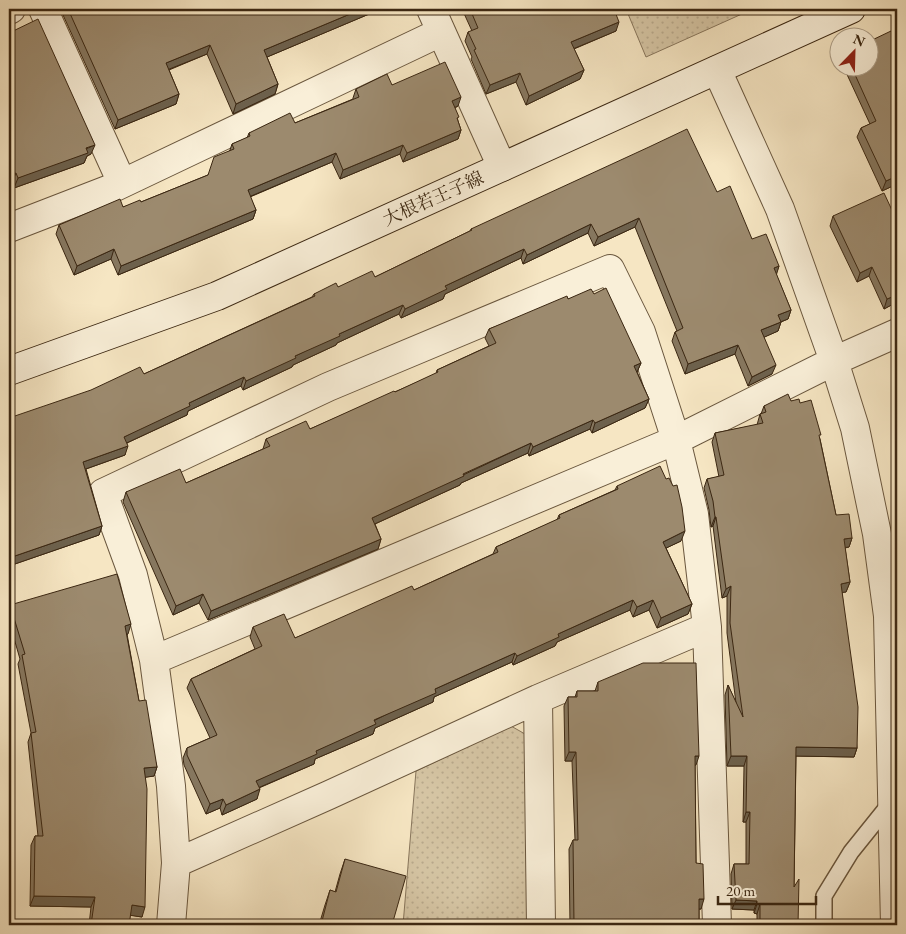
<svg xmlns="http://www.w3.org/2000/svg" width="906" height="934" font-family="'EB Garamond','Noto Serif JP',serif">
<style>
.park{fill:url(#park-dots);stroke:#88765c}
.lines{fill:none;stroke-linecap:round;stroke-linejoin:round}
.lane-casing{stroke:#6a573e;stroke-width:18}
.street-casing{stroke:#6a573e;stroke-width:30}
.secondary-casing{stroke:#3b2712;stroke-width:30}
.lane{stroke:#f9efd8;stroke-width:15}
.street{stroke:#f9efd8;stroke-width:28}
.secondary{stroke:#f9efd8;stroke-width:28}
.wall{fill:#86775f;stroke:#3b2712}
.shaded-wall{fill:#6d614d;stroke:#3b2712}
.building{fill:#9c8a6e;stroke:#3b2712}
.labels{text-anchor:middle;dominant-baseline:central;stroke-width:4;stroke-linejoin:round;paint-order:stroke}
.street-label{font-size:18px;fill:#3b2712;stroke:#f9efd8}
</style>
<defs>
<pattern id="park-dots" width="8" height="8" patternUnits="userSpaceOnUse" patternTransform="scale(1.25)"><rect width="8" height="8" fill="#d6c6a5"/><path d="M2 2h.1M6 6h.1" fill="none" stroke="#b9aa8d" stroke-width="1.8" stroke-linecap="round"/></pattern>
</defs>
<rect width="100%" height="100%" fill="#f6e6c3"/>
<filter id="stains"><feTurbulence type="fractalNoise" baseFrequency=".004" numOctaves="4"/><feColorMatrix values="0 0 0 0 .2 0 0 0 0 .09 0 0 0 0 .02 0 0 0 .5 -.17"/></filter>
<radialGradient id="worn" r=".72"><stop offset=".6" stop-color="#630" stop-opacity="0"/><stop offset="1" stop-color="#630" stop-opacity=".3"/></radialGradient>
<!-- park -->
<path class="park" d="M626,9H753L646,57Z
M511,726L525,734L527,925H403L416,771Z"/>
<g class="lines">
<!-- lane casing -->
<g class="lane-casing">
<path id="lane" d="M824,925V896L851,852L892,801"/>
</g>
<!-- street casing -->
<g class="street-casing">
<path id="street" d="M43,9L122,183
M431,9L502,167
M9,10L11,9
M717,70L780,209L834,361L855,428L877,534L888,616L895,925
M9,228L115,187L441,32
M154,660L676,440L834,361L897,333
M538,699L541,925
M176,863L329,795L538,699L707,627
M171,925L176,863L171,786L154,660L133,575L103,493L328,387L610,269L641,332L676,440L694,514L707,627L717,925"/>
</g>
<!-- secondary casing -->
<g class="secondary-casing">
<path id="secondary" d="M9,371L217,296L851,9"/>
</g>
<!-- lane -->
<use href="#lane" class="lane"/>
<!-- street -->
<use href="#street" class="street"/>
<!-- secondary -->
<use href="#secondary" class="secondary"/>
</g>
<!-- wall -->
<path class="wall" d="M66,9H381L267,57L278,84L275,94L233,114L207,54L169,70L179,94L176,104L115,129L63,15Z
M462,9H614L616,31L574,49L584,70L580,79L526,105L516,82L486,94L471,59L472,57L465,41L468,32L472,31Z
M9,33L91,154L87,156L84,163L14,188L12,182L9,183Z
M844,68H868L897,184L882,191L857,137L861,128L870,124Z
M392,85L458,106L455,108L458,121L461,130L458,139L403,162L400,154L340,179L332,162L250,197L256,210L253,219L118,275L111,259L74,275L56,234L59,225L141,202L208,175L230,150L232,144L247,138L249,133L295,123L353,99V98L356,89Z
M717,192L752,239L779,266L776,274L791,310L788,319L781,322L778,331L764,337L772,374L748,386L735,354L685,374L672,341L675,332L677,331L635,227L594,246L588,233L523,264L521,258L445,294L443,299L401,318L399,314L337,343L336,345L293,365L292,367L243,390L241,386L188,411L187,415L127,443L125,455L86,469L102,526L99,535L9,566L144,374L312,297L314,294L375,277L470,231L471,229Z
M833,216L897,221V302L884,309L869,276L857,282L830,226Z
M594,294L641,363L637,372L649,399L645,408L592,433L590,429L529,456L528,453L461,483L460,485L375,524L381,539L378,549L208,620L199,603L173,615L123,502L126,492L186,483L263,449L266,439L310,429L436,374L437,370L489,346L485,338L489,329L568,299Z
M791,401L800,403L820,439L836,515L852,538L849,547L845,548L850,582L846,592H842L857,748L854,757L796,756L794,887L798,925H757V914L754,913V910L732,909L731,874L734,864H746V822H743L744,766H727L725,695L728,685L736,703L727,633V596L722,598L713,526L711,527L709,510L704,488L707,479L719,477L712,442L715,433L757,425L760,414H761L764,406Z
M617,486L681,541L666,548L692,604L688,614L657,628L649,610L633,617L630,610L557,642L555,646L513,665L512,662L434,697L433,702L375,728L373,734L315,759L314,764L259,788L257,799L222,815L220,808L206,814L184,765L183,758L187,748L210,738L187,688L191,679L255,649L250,637L253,627L295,638L414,590L493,554L496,547L557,520L559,515L615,490Z
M10,605L128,634H127L139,701L157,767L154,776L145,777L142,917L130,915L129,925H89L91,907L30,906L31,845L35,836H38L28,742L31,733L18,664L20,659L9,621V610Z
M598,682L696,765H695L696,863L701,909H699V925H570L569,849L573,840H575L572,761H565L564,706L568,697H575L577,691H595Z
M345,859L392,925H319L325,905L330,890L335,892L340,874Z"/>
<!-- shaded-wall -->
<path class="shaded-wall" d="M362,9H381L260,60L264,50Z
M619,22L616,31L568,51L571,42Z
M210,45L207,54L162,72L166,63Z
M584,70L580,79L526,105L529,96Z
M520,73L516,82L486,94L490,85Z
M278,84L275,94L233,114L236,104Z
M179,94L176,104L115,129L118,120Z
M461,97L458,106L449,110L452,101Z
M461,130L458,139L403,162L407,153Z
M95,145L91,154L87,156L84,163L14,188L18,178Z
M403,145L400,154L340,179L343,170Z
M336,153L332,162L244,199L248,190Z
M16,173L12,182L9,183V175Z
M897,176V184L882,191L886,181Z
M256,210L253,219L118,275L121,266Z
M639,218L635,227L594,246L598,237Z
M591,224L588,233L523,264L527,255Z
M114,249L111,259L74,275L77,266Z
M524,249L521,258L445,294L443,299L401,318L405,309L445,286Z
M779,266L776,276L774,268Z
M872,267L869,276L857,282L860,273Z
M897,295V302L884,309L887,299Z
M403,305L399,314L337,343L336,345L293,365L292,367L243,390L246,381L339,334Z
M791,310L788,319L775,324L778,315Z
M781,322L778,331L758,340L761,330Z
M738,345L735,354L685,374L688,364Z
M641,363L637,372L630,375L634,366Z
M776,365L772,374L748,386L752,377Z
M244,377L241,386L188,411L187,415L120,446L124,437L189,403Z
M649,399L645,408L592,433L595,423Z
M593,420L590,429L529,456L533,447Z
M531,443L528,453L461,483L460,485L368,527L372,518Z
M128,446L125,455L80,471L83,462Z
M715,517H716L713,526L711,527Z
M102,526L99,535L9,566V558Z
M685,531L681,541L660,551L663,542Z
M852,538L849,547L841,548L844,539Z
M381,539L378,549L208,620L211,611Z
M850,582L846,592L838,593L841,584Z
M731,586L727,596L722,598L726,589Z
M203,594L199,603L173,615L176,606Z
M633,600L630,610L557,642L555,646L513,665L517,656L558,634Z
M653,600L649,610L633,617L637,607Z
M692,604L688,614L657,628L661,618Z
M131,624L128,634L122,636L125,626Z
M515,653L512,662L434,697L433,702L375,728L373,734L315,759L314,764L253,790L256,781L316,751L435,689Z
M796,747L857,748L854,757L793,756Z
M569,752H576L572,761H565Z
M695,756H699L696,765H691Z
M731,756H747L744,766H727Z
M157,767L154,776L141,778L144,768Z
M260,789L257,799L222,815L226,805Z
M223,799L220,808L206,814L210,804Z
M746,812H750L746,822H743Z
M34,896L95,897L91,907L30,906Z
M699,899H704L701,909H696Z
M736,900L757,901L754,910L732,909Z
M757,904H760L757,914L754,913Z
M132,905L145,907L142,917L128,915Z"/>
<!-- building -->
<path class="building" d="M68,9H362L264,50L278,84L236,104L210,45L166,63L179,94L118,120Z
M470,9H614L619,22L571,42L584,70L529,96L520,73L490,85L474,50L476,49L468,32L478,28Z
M38,19L95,145L86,148L88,153L18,178L16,173L9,175V33Z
M891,31L897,45V176L886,181L861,128L876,121L852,68H868V42Z
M445,62L461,97L452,101L459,117L457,118L461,130L407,153L403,145L343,170L336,153L248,190L256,210L121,266L114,249L77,266L59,225L120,199L123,207L140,200L141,202L208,175L214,157L234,149L232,144L250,136L249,133L290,113L295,123L359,97L356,89L387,74L392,85Z
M687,129L717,192L730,186L752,239L766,234L779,266L774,268L791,310L778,315L781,322L761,330L776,365L752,377L738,345L688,364L675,332L683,328L639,218L598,237L591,224L527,255L524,249L445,286L447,289L405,309L403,305L339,334L340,336L295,356L296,358L246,381L244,377L189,403L190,406L124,437L128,446L83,462L102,526L9,558V418L91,390L140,367L144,374L315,296L314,294L336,283L338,287L372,271L375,277L472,230L471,229L649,147Z
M884,193L897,221V295L887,299L872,267L860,273L833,216Z
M606,288L641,363L634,366L649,399L595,423L593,420L533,447L531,443L463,474L464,476L372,518L381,539L211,611L203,594L176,606L126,492L180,469L186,483L270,446L266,439L306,421L310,429L394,391L395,392L438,372L437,370L496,343L489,329L567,296L568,299L591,289L594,294Z
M788,394L791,401L799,399L800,403L811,400L821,435H819L836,515L849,514L852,538L844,539L850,582L841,584L858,707L857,748L796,747L794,887L799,879L798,925H760V904H757V901L736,900L734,864H749L750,812H746L747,756H731L728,685L743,717L730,623L731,586L726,589L716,517H715L713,501L707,479L724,475L715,433L763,423L760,414L766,412L764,406Z
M660,466L666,479L669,478L673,486L677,485L682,507L685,531L663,542L692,604L661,618L653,600L637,607L633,600L558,634L559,637L517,656L515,653L435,689L436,693L374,720L376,724L316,751L317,754L256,781L260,789L226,805L223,799L210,804L187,755V748L217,735L191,679L262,646L253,627L284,614L295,638L412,586L414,590L498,552L496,547L560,518L559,515L618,489L617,486Z
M117,574L131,624L125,626L139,701L146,700L157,767L144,768L147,789L145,907L132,905L129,925H91L95,897L34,896L35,836H43L31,733L36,732L22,655L25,654L10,605Z
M643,663H696L699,756H695L696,863L703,864L704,899H699V925H574L573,840H578L576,752H569L568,697H577V691H598V682Z
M345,859L406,876L392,925H321L330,890L336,892Z"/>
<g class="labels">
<!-- street labels -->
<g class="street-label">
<text transform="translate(433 198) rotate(-24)">大根若王子線</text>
</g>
</g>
<!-- margin -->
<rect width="906" height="934" fill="none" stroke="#f6e6c3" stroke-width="30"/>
<rect x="10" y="10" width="886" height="914" fill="none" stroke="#3b2712" stroke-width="2.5"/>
<rect x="15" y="15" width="876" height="904" fill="none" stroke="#3b2712"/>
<!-- north arrow -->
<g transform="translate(854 52) rotate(23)"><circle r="24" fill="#f9efd8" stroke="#ad9f89"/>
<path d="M0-4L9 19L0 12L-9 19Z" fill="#8f2418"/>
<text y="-8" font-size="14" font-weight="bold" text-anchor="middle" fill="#3b2712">N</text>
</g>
<!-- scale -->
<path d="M718 896v8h98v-8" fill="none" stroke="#3b2712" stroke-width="2.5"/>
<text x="726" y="896" font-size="15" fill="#3b2712" stroke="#f9efd8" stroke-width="4" paint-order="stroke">20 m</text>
<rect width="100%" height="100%" filter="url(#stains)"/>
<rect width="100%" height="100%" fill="url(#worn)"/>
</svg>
